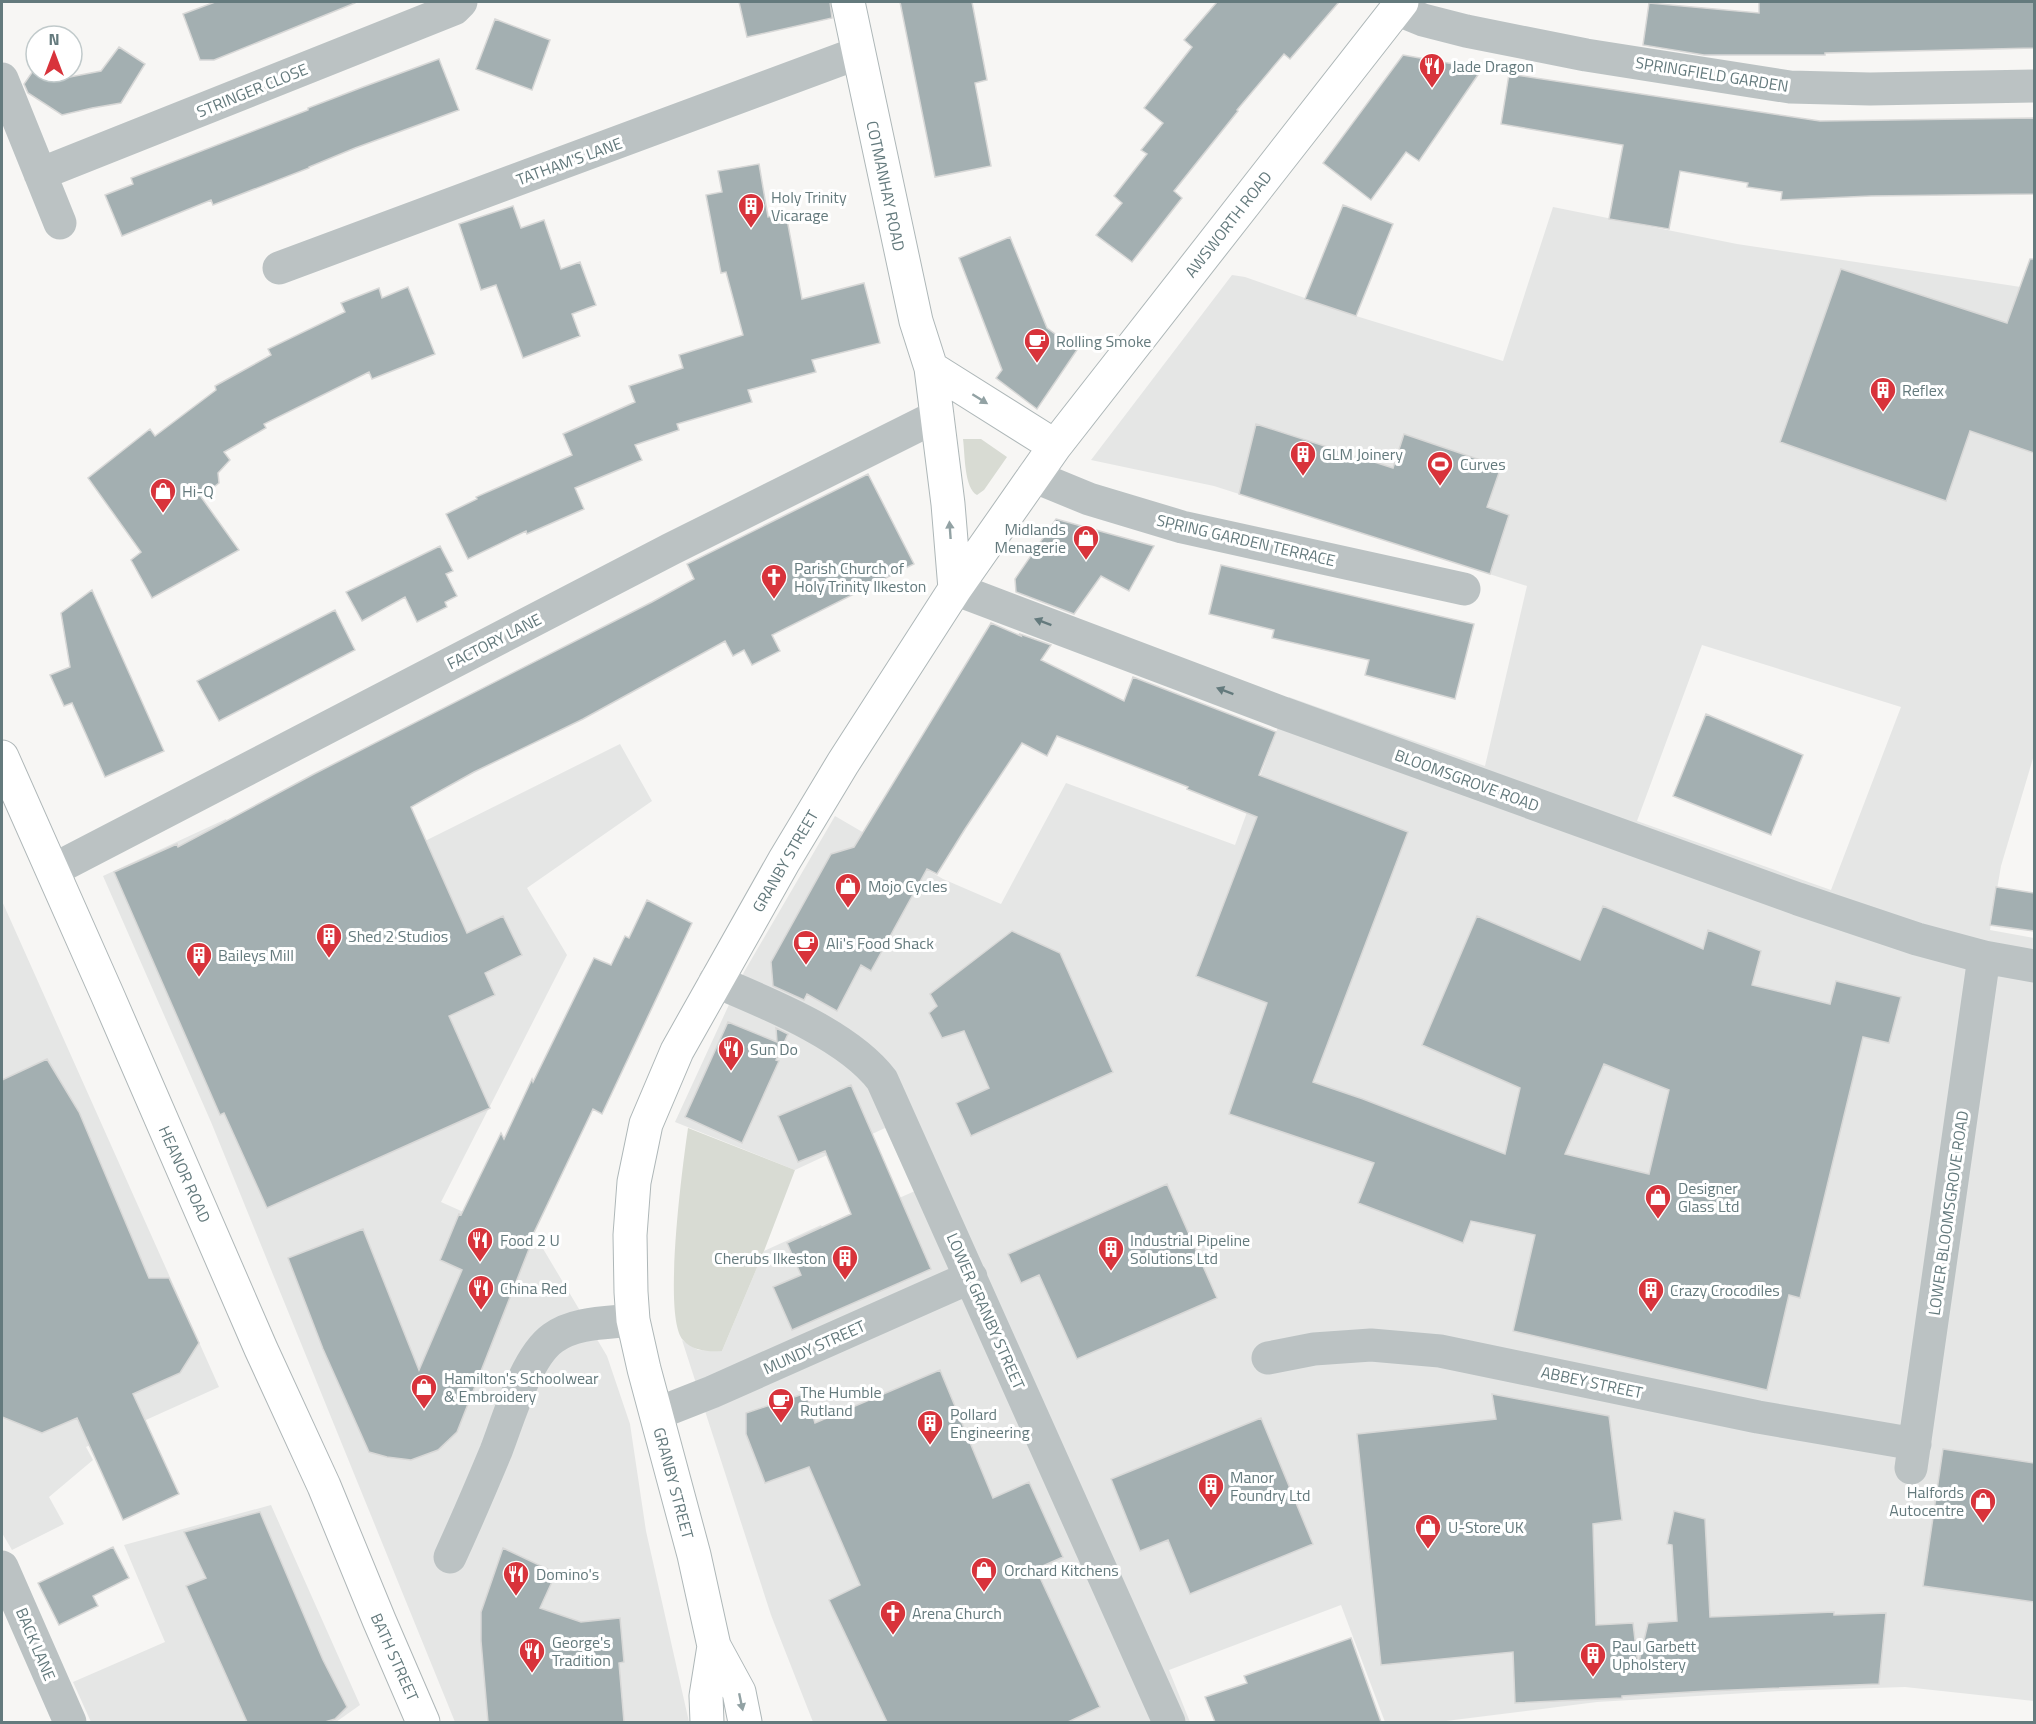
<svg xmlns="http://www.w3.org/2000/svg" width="2036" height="1724" font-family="'Titillium Web',sans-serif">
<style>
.built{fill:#e5e6e5;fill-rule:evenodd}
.green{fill:#d8dbd3}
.building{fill:#a3afb1;stroke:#d8d8d7;stroke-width:1.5;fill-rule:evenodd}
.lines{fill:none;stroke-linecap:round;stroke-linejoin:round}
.secondary-casing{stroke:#aeb7b8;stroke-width:35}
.primary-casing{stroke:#afb7b8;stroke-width:35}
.street{stroke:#bbc2c3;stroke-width:33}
.secondary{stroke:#fff;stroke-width:33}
.primary{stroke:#fff;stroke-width:33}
.oneway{fill:#92a2a4}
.oneway2{fill:#647a7d}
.labels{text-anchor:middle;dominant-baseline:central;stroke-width:6;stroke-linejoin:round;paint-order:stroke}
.poi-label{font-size:16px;fill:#647a7d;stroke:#fff;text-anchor:start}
.street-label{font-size:16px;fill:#647a7d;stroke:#fff}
</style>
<rect width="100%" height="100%" fill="#f7f6f4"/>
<!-- built -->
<path class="built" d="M1553,207L1737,244L2034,289V755L2001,866L1990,930L2034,938V1701L1905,1687L1781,1691L1597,1702L1438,1722H1385L1341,1605L1169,1670L1190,1722H813L771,1615L682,1340L698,1350L722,1351L764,1251L821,1225L824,1231L915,1191L885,1128L795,1170L675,1122L744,972L835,816L943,879L1001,904L1066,783L1235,845L1289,697L1485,766L1527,586L1214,486L1091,460L1232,275L1245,277L1356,316L1503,361ZM1702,645L1901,707L1831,890L1637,821Z
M620,744L652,801L527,888L567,955L441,1202L542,1247L607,1356L630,1424L646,1531L689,1722H455L211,1122L103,876L226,819L274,916Z
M2,901L219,1387L86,1447L93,1460L49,1497L64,1524L12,1550L2,1533Z
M271,1505L360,1705L336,1722H91L73,1682L165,1642L124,1545Z"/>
<!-- green -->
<path class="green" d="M963,439H981L1007,457L984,490L977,495C964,488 965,454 963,439Z
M688,1128L795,1170L764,1251L722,1351C709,1352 692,1351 683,1340C662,1317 683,1163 688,1128Z"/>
<!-- building -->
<path class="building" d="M215,2H355V3L214,60H200L183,14Z
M739,2H830L832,18L747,37Z
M900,2H972L987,80L975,83L991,166L935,177Z
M1217,2H1339L1290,59L1284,54L1237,110L1238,111L1174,191L1182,198L1132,262L1096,235L1122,203L1114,196L1147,154L1141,150L1163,123L1144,108L1192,47L1184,40Z
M1759,2H2034V48L1825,53V55H1704L1643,45L1649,3L1759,13Z
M495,19L550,40L532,90L476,69Z
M119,47L145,64L121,103L92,108L62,115L28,93L24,84L33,71L60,72L70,77L101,71Z
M1403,55L1482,69L1419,161L1406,152L1371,200L1323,163Z
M439,59L459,110L355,148L309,167V168L213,205L211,200L122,236L105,195L133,184L131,178L308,110V108L363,87Z
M1509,74L1820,121L2034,118V194L1871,196L1781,200L1782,192L1747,187L1748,183L1680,171L1669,229L1609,219L1623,145L1501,124Z
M759,164L768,217L786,214L802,299L864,283L880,343L812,360L816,372L748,390L752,402L677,424L679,430L635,445L642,460L575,488L584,509L527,534L526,531L468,559L446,514L477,499L476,497L572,455L563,434L635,402L629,386L683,368L679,355L743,335L726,272L721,273L706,195L722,192L718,171Z
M1343,205L1393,224L1356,316L1305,299Z
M513,206L521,228L544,220L561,269L580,262L596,305L572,314L580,336L523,358L496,285L481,290L459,224Z
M1010,237L1047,328L1077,350L1037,409L996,378L1002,370L959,258Z
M2030,259H2034V453L1970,431L1946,501L1780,442L1841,269L2007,323Z
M408,287L435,354L372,379L369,372L264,424L266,428L224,452L230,460L218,473L219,483L201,497L239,550L152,598L131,560L141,552L88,478L150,429L155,436L216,390L215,386L271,355L268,349L345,312L341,303L379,288L382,298Z
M1256,424L1393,468L1404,434L1501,467L1487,507L1509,515L1490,574L1239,494Z
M868,474L914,564L772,635L780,651L752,665L744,650L733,656L725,641L583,719L474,772L411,807L467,933L503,916L522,955L485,973L495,995L449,1016L490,1108L267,1208L224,1113L220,1115L114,872L177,844L178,847L314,774L652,602L694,579L687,564Z
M1056,519L1154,546L1129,591L1101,576L1074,614L1016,592L1015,579Z
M440,546L453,571L446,574L457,596L445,602L447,607L417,622L405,597L362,621L346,592Z
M1221,565L1474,624L1455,699L1365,675L1369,660L1272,638L1274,630L1209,614Z
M92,590L164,751L105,777L72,703L64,706L50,675L70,667L61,613Z
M335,610L355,650L219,721L197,681Z
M991,623L1021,636L1020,634L1051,645L1041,660L1124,701L1133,677L1276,732L1259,775L1408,832L1313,1082L1363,1099L1505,1154L1520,1088L1422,1045L1477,916L1580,960L1603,906L1703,949L1708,930L1761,951L1752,985L1830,1004L1836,981L1901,997L1889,1043L1863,1037L1800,1298L1789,1295L1767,1390L1513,1331L1535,1235L1471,1221L1463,1243L1358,1203L1374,1163L1229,1114L1267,1003L1196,976L1257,817L1187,789L1188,787L1057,736L1047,756L1022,743L965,829L937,874L927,869L871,971L861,965L837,1011L807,994L804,1000L773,986L771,962L831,854L854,847ZM1604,1064L1669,1090L1649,1174L1565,1154Z
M1706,714L1803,755L1771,835L1673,796Z
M1996,887L2034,893V931L1990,925Z
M647,900L692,923L602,1114L593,1109L529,1243L531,1244L457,1432L438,1450L411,1460L387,1457L369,1452L323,1349L288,1258L363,1229L419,1370L462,1270L440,1260L459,1214L461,1215L501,1133L504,1139L532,1079L533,1082L594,958L611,965L625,936L629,938Z
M1012,931L1060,953L1113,1072L971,1136L956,1103L989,1088L964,1031L942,1038L929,1013L937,1006L930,994Z
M728,1022L777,1042L776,1028L788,1034L776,1060L779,1061L742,1143L685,1117Z
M47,1059L79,1112L149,1278H169L199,1343L180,1373L133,1394L179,1494L123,1520L77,1418L42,1433L2,1417V1080Z
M851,1085L931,1269L792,1330L773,1287L801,1275L787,1243L851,1214L825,1151L798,1162L778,1116Z
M1167,1184L1217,1298L1077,1359L1039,1275L1021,1283L1008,1254Z
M940,1370L993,1498L1029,1482L1063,1557L1036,1569L1100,1707L1068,1722H887L829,1600L860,1585L809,1467L765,1483L746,1434V1413L806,1393L815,1423Z
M1492,1394L1609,1416L1622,1520L1593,1524L1596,1625L1633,1623L1638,1666L1648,1623L1677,1621L1672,1545L1667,1544L1674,1511L1705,1519L1710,1617L1834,1612V1615L1886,1613L1879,1684L1707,1691L1622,1696V1698L1515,1703L1513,1652L1381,1665L1357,1434L1496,1419Z
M1261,1418L1313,1544L1190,1594L1168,1540L1140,1551L1111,1479Z
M1943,1449L2034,1463V1602L1923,1586Z
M260,1512L323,1660L347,1707L335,1719L325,1722H247L186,1586L206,1578L184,1532Z
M113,1547L129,1578L93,1596L98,1606L59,1625L38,1583Z
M503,1548L556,1573L540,1608L581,1622L620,1618L624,1662L619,1663L624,1722H488L481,1641V1612Z
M1351,1638L1381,1722H1215L1205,1697L1247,1683L1244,1676Z"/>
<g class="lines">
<!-- secondary casing -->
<g class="secondary-casing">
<path id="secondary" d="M848,2L916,321L931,368L948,504L955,589
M931,368L1055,446
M707,1722L706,1696L714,1646
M745,1722L739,1692L714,1646L694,1555L644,1369L633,1320L631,1292L630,1235L634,1182L646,1124L677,1051L784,861L843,763L955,589L1055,446L1402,2"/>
</g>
<!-- primary casing -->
<g class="primary-casing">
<path id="primary" d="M2,757L107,994L261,1349L324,1486L379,1620L423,1722"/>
</g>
<!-- street -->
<path class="street" d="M1396,9L1423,20L1466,31L1586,55L1790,87L1870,89L2034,86
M2,79L60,223
M40,174L454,9L461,2
M279,268L858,53
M1033,476L1089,499L1182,527L1464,589
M955,589L1280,712L1798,899L1917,939L1984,957L2034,966
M53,870L671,549L937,416
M715,981C767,1003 848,1035 882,1080L1169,1722
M1268,1358L1314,1349L1371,1345L1440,1351L1758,1417L1915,1444
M656,1414L712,1392L971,1277
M1911,1468L1984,957
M450,1557C466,1522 481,1487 496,1451C508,1420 526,1357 553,1338C575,1322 607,1323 633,1320
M2,1567L70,1722"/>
<!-- secondary -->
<use href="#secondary" class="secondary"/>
<!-- primary -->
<use href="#primary" class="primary"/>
</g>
<!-- one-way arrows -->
<defs><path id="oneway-solid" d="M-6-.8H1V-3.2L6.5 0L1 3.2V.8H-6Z" transform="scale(1.5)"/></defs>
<g class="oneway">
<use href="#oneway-solid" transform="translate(980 399) rotate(32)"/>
<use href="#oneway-solid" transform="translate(950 530) rotate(-94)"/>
<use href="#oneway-solid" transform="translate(741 1702) rotate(78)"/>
</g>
<g class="oneway2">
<use href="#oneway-solid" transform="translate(1043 622) rotate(-159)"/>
<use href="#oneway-solid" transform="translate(1225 691) rotate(-159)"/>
</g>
<!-- icons -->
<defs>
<g id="restaurant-pin" transform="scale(1.35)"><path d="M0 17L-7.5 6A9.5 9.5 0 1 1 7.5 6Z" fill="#d8333b" stroke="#fff"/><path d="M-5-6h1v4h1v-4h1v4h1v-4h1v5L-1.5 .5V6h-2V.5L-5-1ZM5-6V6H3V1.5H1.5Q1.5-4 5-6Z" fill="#fff"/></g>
<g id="building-pin" transform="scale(1.35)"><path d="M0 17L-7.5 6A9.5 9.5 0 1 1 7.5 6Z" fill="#d8333b" stroke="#fff"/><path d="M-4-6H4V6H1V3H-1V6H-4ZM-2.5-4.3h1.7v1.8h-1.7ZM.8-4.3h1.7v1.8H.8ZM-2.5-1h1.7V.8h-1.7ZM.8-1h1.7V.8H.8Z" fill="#fff"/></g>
<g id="cafe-pin" transform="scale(1.35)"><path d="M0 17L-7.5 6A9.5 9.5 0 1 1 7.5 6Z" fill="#d8333b" stroke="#fff"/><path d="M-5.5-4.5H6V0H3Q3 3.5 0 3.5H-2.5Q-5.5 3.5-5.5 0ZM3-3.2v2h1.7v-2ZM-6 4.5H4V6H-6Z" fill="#fff"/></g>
<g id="stadium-pin" transform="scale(1.35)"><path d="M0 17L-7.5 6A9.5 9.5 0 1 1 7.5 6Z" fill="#d8333b" stroke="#fff"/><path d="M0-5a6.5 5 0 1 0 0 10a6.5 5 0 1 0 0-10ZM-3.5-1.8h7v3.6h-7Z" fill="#fff"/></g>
<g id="shop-pin" transform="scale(1.35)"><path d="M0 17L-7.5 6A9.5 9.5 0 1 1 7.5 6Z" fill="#d8333b" stroke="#fff"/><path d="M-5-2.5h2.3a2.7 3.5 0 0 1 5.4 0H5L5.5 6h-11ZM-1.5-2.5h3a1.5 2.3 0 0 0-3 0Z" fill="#fff"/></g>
<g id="church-pin" transform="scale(1.35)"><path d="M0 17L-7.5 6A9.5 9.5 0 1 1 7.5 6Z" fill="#d8333b" stroke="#fff"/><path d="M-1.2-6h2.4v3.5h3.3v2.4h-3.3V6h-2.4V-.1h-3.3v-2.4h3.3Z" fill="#fff"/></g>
</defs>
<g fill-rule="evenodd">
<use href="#restaurant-pin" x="1432" y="66"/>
<use href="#building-pin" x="751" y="206"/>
<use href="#cafe-pin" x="1037" y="341"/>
<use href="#building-pin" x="1883" y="390"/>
<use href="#building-pin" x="1303" y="454"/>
<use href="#stadium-pin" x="1440" y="464"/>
<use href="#shop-pin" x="163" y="491"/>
<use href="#shop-pin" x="1086" y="538"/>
<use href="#church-pin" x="774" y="577"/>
<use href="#shop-pin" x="848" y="886"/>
<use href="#building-pin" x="329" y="936"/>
<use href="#cafe-pin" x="806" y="943"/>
<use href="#building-pin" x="199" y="955"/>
<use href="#restaurant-pin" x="731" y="1049"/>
<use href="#shop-pin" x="1658" y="1197"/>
<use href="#restaurant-pin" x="480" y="1240"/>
<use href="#building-pin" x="1111" y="1249"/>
<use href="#building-pin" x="845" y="1258"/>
<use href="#restaurant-pin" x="481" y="1288"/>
<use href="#building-pin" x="1651" y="1290"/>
<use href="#shop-pin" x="424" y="1387"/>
<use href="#cafe-pin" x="781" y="1401"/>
<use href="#building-pin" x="930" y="1423"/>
<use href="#building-pin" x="1211" y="1486"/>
<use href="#shop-pin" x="1983" y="1501"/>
<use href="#shop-pin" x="1428" y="1527"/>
<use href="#shop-pin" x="984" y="1570"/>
<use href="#restaurant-pin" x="516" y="1574"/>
<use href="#church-pin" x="893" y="1613"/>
<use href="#restaurant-pin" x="532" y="1651"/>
<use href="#building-pin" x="1593" y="1655"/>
</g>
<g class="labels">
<!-- poi labels -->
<g class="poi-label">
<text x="1452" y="66">Jade Dragon</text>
<text x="771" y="197">Holy Trinity<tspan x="771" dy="18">Vicarage</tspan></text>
<text x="1056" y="341">Rolling Smoke</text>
<text x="1902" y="390">Reflex</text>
<text x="1322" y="454">GLM Joinery</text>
<text x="1460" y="464">Curves</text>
<text x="182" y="491">Hi-Q</text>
<text x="1066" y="529" text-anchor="end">Midlands<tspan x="1066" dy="18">Menagerie</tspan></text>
<text x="794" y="568">Parish Church of<tspan x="794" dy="18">Holy Trinity Ilkeston</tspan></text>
<text x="868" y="886">Mojo Cycles</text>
<text x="348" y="936">Shed 2 Studios</text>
<text x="826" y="943">Ali's Food Shack</text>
<text x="218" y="955">Baileys Mill</text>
<text x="750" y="1049">Sun Do</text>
<text x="1678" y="1188">Designer<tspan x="1678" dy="18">Glass Ltd</tspan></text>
<text x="500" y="1240">Food 2 U</text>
<text x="1130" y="1240">Industrial Pipeline<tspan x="1130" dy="18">Solutions Ltd</tspan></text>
<text x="826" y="1258" text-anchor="end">Cherubs Ilkeston</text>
<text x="500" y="1288">China Red</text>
<text x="1670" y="1290">Crazy Crocodiles</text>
<text x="444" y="1378">Hamilton's Schoolwear<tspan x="444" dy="18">&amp; Embroidery</tspan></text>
<text x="800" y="1392">The Humble<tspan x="800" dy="18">Rutland</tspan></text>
<text x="950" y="1414">Pollard<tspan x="950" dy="18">Engineering</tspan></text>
<text x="1230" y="1477">Manor<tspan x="1230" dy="18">Foundry Ltd</tspan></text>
<text x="1964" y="1492" text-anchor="end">Halfords<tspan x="1964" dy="18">Autocentre</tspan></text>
<text x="1448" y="1527">U-Store UK</text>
<text x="1004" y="1570">Orchard Kitchens</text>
<text x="536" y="1574">Domino's</text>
<text x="912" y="1613">Arena Church</text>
<text x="552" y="1642">George's<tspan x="552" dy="18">Tradition</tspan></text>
<text x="1612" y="1646">Paul Garbett<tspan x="1612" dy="18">Upholstery</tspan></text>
</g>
<!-- street labels -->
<g class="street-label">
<text transform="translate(1712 74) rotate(9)">SPRINGFIELD GARDEN</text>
<text transform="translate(252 90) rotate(-22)">STRINGER CLOSE</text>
<text transform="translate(569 161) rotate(-20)">TATHAM'S LANE</text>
<text transform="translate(886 186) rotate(78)">COTMANHAY ROAD</text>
<text transform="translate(1228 224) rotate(-52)">AWSWORTH ROAD</text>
<text transform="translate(1246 540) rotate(13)">SPRING GARDEN TERRACE</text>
<text transform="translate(494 641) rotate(-27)">FACTORY LANE</text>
<text transform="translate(1467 780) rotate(20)">BLOOMSGROVE ROAD</text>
<text transform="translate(785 861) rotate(-60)">GRANBY STREET</text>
<text transform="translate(185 1174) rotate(66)">HEANOR ROAD</text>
<text transform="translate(1948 1213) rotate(-82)">LOWER BLOOMSGROVE ROAD</text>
<text transform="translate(986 1311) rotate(66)">LOWER GRANBY STREET</text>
<text transform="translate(814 1347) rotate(-24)">MUNDY STREET</text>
<text transform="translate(1592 1382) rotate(12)">ABBEY STREET</text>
<text transform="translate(674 1483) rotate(75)">GRANBY STREET</text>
<text transform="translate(36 1644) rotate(67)">BACK LANE</text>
<text transform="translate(395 1657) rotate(66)">BATH STREET</text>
</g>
</g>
<!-- border -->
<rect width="2036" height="1724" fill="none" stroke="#647a7d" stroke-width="6"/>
<!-- north arrow -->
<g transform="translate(54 54)"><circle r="28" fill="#ffffff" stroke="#c1cacb" stroke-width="1.5"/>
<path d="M0-4.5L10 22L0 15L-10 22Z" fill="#d8333b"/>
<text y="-9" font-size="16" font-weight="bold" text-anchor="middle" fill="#647a7d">N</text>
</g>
</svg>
